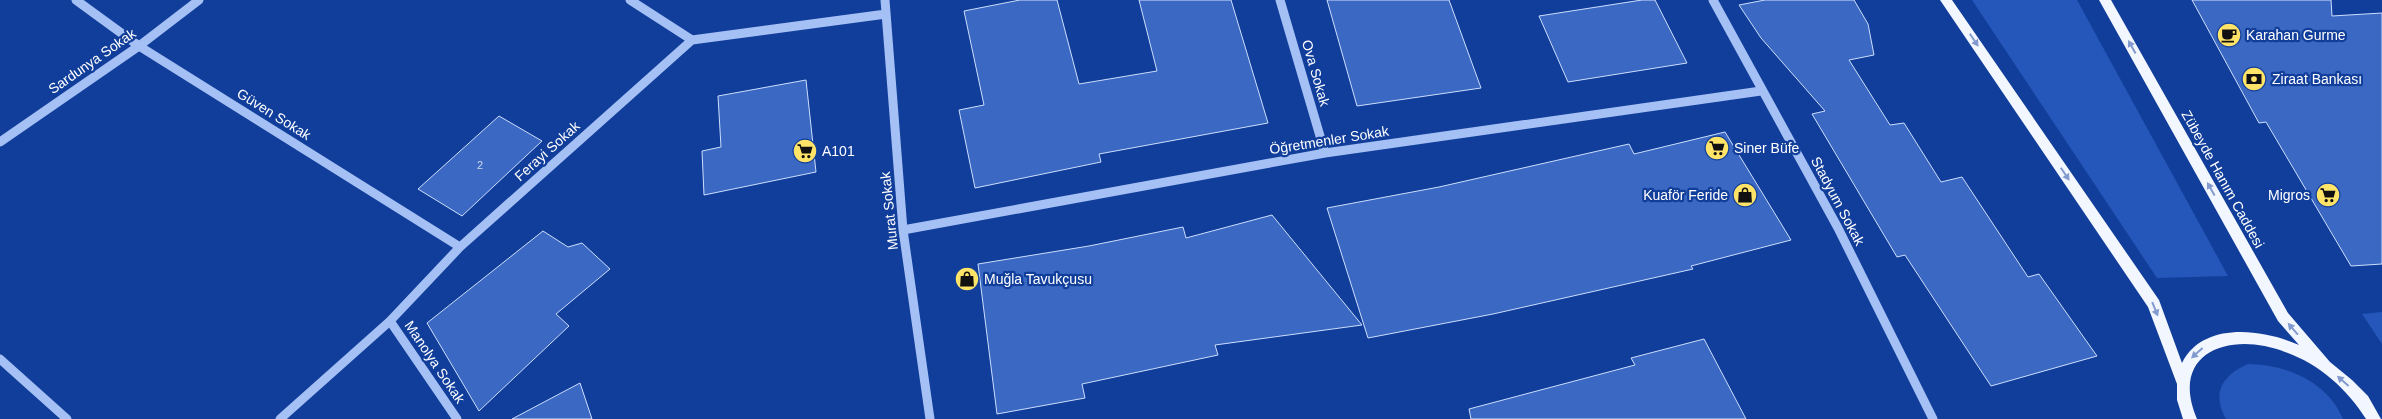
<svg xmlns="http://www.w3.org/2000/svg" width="2382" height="419" font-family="Helvetica,sans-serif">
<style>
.green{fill:#2457b9}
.building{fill:#3a68c2;stroke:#cddefe}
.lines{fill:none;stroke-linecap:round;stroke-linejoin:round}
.minor{stroke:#a5c0f4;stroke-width:9}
.major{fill:#f2f6ff;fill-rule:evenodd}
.oneway{fill:#829acd}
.labels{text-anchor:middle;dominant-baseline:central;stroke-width:4.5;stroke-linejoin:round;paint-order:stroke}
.number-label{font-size:11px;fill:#ced9f0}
.poi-label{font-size:14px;fill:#fff;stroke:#113e9b;text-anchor:start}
.street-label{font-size:14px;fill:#fff;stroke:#113e9b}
</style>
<rect width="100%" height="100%" fill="#113e9b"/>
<!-- green -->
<path class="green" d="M1972,0H2077L2228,276L2157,278Z
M2382,312V344L2362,314Z
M2248,364C2286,364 2328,382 2343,419H2226C2211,392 2223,375 2248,364Z"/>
<!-- building -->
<path class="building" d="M1020,0H1057L1079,84L1157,71L1139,0H1231L1268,123L1099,154L1101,162L975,188L959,110L984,105L964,11Z
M1327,0H1449L1481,88L1357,106Z
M1642,0H1655L1687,63L1568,82L1539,16Z
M1765,0H1854L1868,24L1874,55L1849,60L1890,125L1904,123L1941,182L1962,177L2028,277L2039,274L2097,356L1991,386L1905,255L1897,257L1812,114L1825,111L1761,38L1739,5Z
M2192,0H2331L2332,16L2382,13V264L2351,266L2266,122L2259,123Z
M806,80L816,172L704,195L702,151L721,147L718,96Z
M499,116L542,141L462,216L418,189Z
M1725,132L1791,240L1691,266L1693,269L1493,314L1368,338L1327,208L1439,187L1629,144L1634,154Z
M1272,215L1362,325L1215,345L1218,355L1082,384L1085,398L997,414L978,264L1089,246L1183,227L1186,238Z
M543,231L568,247L582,243L610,269L556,314L569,326L479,411L427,323Z
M1704,339L1746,419H1471L1469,409L1635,365L1631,358Z
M580,383L592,419H512Z"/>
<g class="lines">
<!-- minor -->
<path class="minor" d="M76,0L139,46L460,247
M630,0L692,40
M885,0L903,230L930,419
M1280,0L1325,153
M1713,0L1838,228L1933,419
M0,142L139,46L199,0
M903,230L1325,153L1761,91
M390,321L457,419
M0,359L67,419
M280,419L390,321L460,247L692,40L886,14"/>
<!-- major -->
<path class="major" d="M1940,0H1952L2159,300L2182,363C2203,321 2263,329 2299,345L2278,321L2099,0H2111L2288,313L2330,362L2352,380L2368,396L2381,419H2366C2347,389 2319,364 2285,352C2232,331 2168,351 2197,419H2183L2177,400V384L2148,307Z"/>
</g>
<!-- one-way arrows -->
<defs><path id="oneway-solid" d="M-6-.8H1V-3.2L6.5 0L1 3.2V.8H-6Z" transform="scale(1.25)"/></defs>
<g class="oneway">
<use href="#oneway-solid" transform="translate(1974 40) rotate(56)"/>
<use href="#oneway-solid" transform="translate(2132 47) rotate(-119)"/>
<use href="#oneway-solid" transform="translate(2065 174) rotate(56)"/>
<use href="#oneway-solid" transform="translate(2211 189) rotate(-119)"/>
<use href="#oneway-solid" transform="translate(2155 309) rotate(68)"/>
<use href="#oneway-solid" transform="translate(2293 329) rotate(-131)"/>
<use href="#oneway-solid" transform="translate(2197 353) rotate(138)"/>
<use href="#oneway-solid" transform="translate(2343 381) rotate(-139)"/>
</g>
<!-- icons -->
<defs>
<g id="cafe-disc" transform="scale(1.25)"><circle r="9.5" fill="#ffe468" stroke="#113e9b"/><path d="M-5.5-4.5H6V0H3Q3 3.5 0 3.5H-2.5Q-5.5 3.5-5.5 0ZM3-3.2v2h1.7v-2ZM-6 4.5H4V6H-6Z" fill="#111"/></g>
<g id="bank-disc" transform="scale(1.25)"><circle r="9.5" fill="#ffe468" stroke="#113e9b"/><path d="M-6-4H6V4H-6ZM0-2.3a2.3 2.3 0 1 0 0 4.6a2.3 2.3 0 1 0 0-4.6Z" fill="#111"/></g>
<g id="supermarket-disc" transform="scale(1.25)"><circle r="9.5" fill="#ffe468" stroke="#113e9b"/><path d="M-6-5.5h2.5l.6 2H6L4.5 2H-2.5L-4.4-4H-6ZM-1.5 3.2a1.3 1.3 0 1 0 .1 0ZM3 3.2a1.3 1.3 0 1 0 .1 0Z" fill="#111"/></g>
<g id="shop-disc" transform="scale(1.25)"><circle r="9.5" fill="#ffe468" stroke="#113e9b"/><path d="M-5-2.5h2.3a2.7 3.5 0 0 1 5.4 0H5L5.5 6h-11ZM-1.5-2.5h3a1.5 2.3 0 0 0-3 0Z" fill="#111"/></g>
</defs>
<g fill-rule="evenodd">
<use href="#cafe-disc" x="2229" y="35"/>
<use href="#bank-disc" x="2254" y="79"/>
<use href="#supermarket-disc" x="1717" y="148"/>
<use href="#supermarket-disc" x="805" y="151"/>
<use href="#shop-disc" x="1745" y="195"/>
<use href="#supermarket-disc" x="2328" y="195"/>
<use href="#shop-disc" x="967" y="279"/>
</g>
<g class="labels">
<!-- number labels -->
<g class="number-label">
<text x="480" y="165">2</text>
</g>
<!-- poi labels -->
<g class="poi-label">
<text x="2246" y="35">Karahan Gurme</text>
<text x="2272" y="79">Ziraat Bankası</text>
<text x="1734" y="148">Siner Büfe</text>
<text x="822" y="151">A101</text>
<text x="1728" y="195" text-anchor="end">Kuaför Feride</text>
<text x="2310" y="195" text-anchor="end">Migros</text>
<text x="984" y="279">Muğla Tavukçusu</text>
</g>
<!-- street labels -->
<g class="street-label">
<text transform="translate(92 61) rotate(-35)">Sardunya Sokak</text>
<text transform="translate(1316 73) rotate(74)">Ova Sokak</text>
<text transform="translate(274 114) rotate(32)">Güven Sokak</text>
<text transform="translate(1329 140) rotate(-9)">Öğretmenler Sokak</text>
<text transform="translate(547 151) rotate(-42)">Ferayi Sokak</text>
<text transform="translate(2223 179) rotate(61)">Zübeyde Hanım Caddesi</text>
<text transform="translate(1838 201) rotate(62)">Stadyum Sokak</text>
<text transform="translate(889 211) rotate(-96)">Murat Sokak</text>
<text transform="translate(435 362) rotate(56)">Manolya Sokak</text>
</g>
</g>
</svg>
